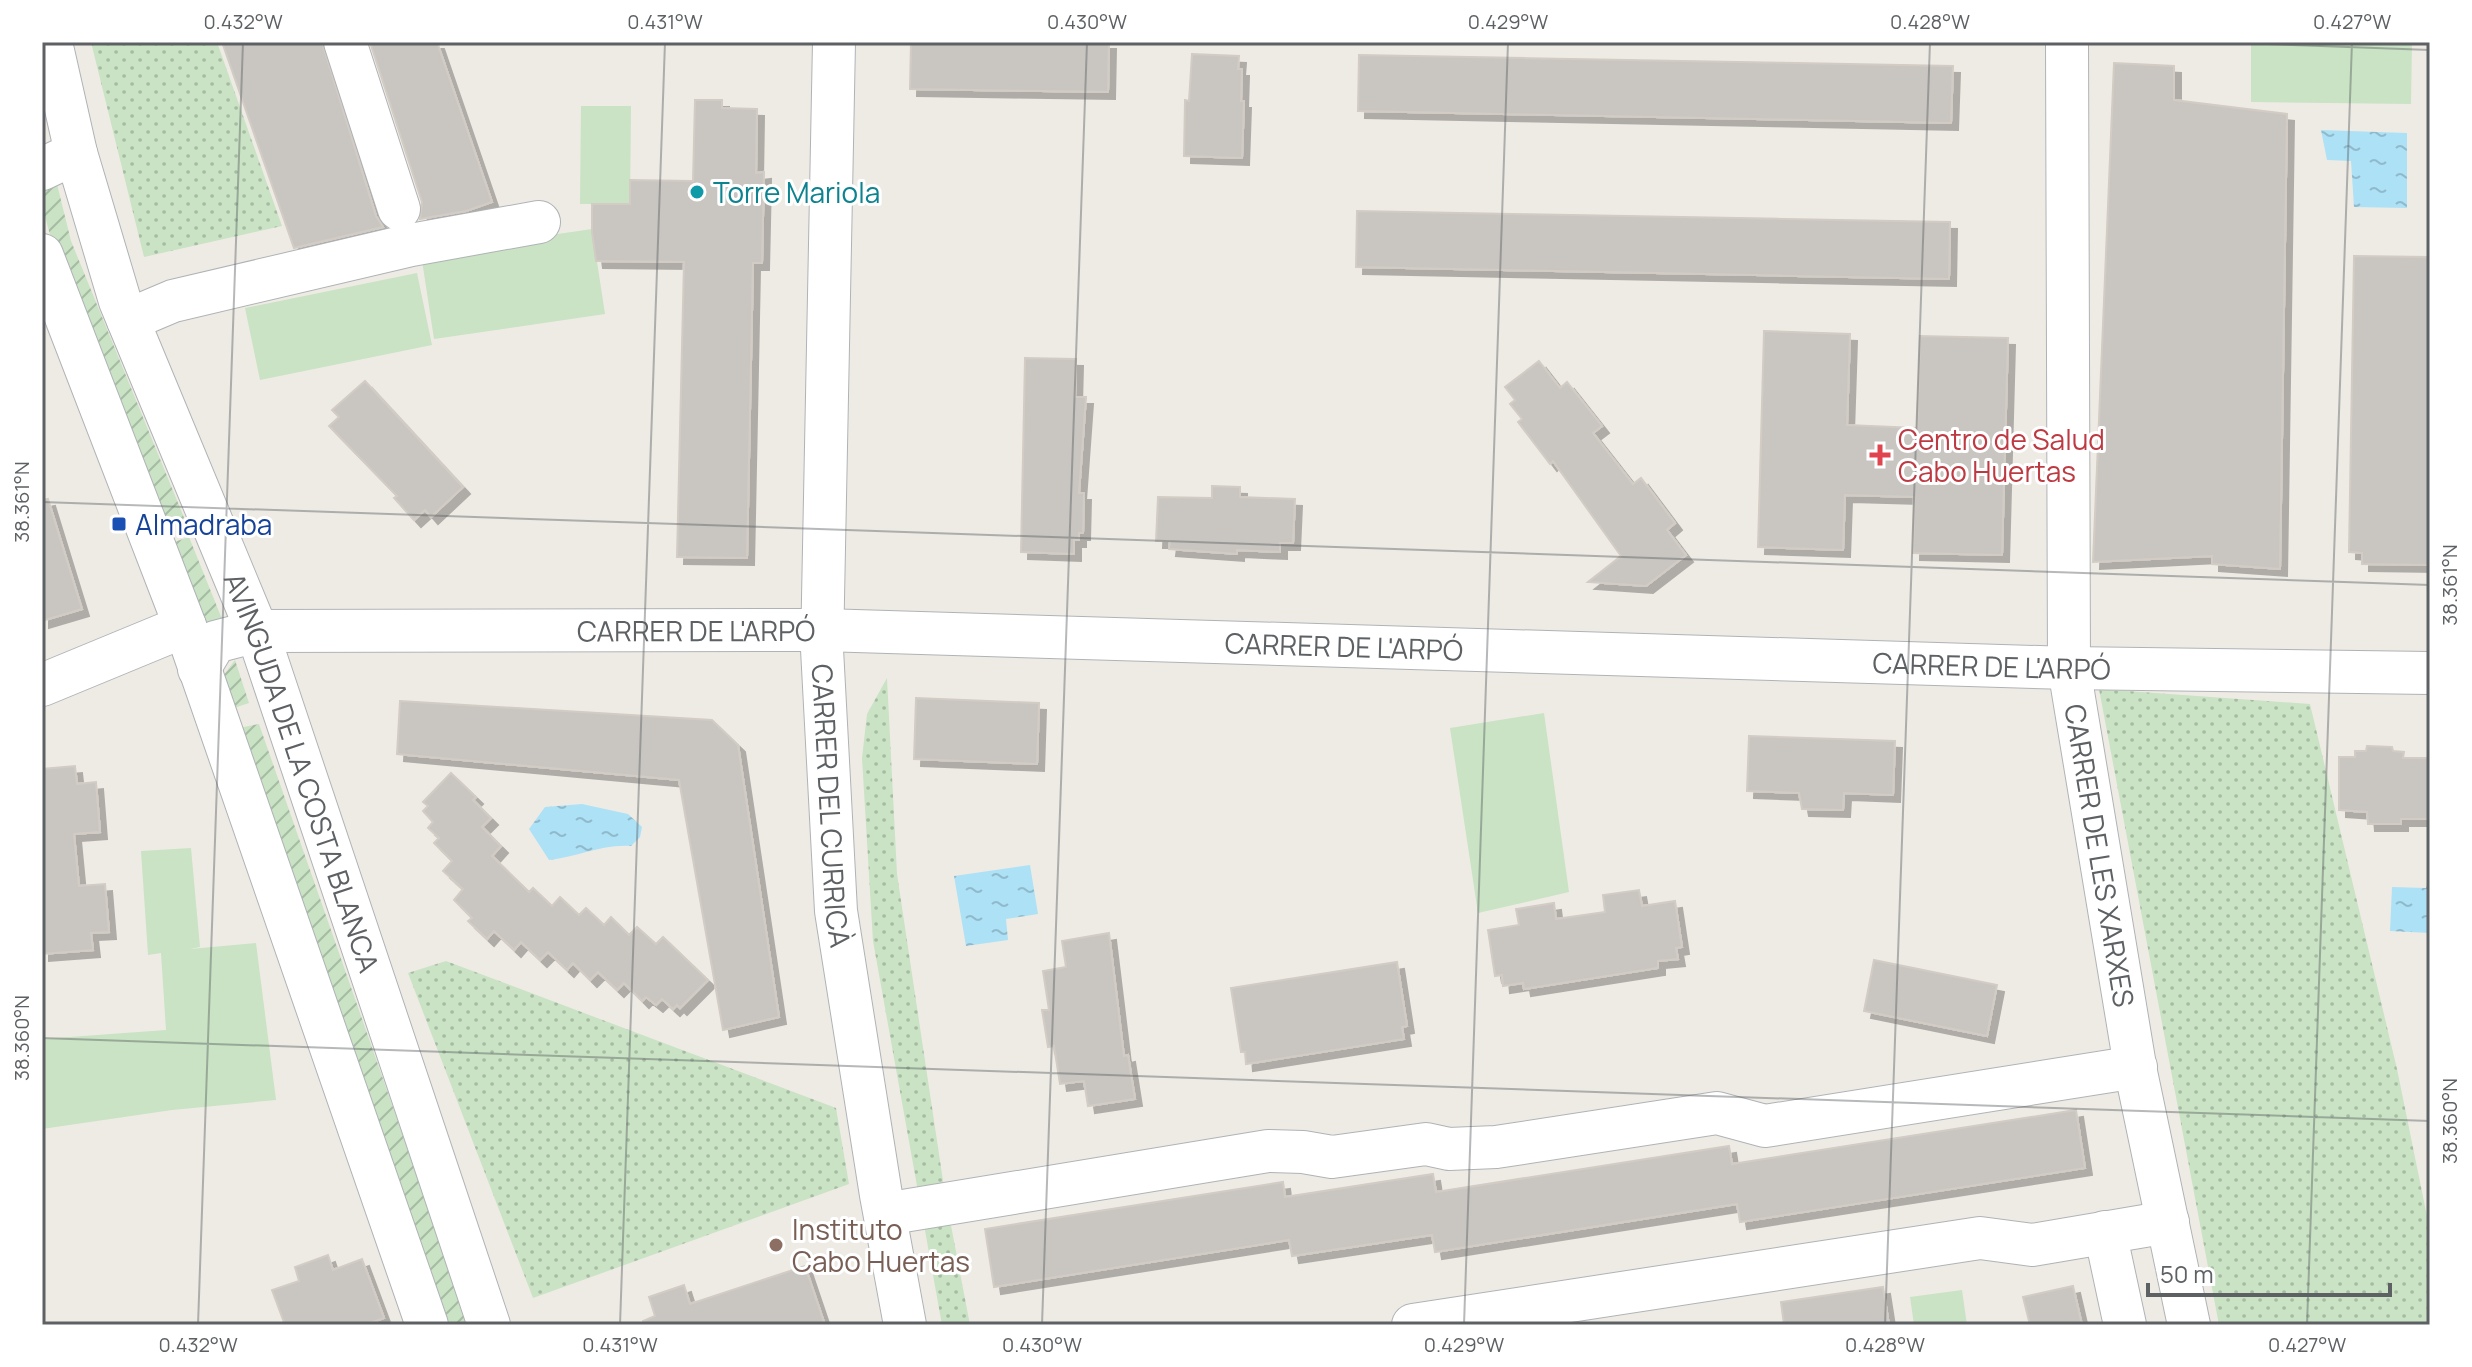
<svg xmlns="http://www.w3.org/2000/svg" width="2472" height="1367" font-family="Manrope,sans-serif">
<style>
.grass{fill:url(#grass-dots)}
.garden{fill:url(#garden-furrows)}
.pitch{fill:#c9e3c4}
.water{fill:url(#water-ripples)}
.building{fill:#c9c6c2;stroke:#d2ccc4;stroke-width:2;filter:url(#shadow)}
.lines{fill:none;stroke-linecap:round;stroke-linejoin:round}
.minor-casing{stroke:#b0b3b6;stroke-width:44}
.minor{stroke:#fff;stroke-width:42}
.ticks{fill:none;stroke:#5d6164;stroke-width:2;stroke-opacity:0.45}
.culture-dot{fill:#0f9aa8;stroke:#fff;stroke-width:3}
.health-dot{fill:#e0444e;stroke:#fff;stroke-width:3}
.transit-dot{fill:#1a4fb4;stroke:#fff;stroke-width:3}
.education-dot{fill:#8d6e63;stroke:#fff;stroke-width:3}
.labels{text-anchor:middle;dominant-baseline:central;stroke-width:6;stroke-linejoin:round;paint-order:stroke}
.culture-label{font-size:28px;fill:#0d838f;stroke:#fff;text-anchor:start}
.health-label{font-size:28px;fill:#be3a42;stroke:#fff;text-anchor:start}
.transit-label{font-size:28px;fill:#164399;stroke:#fff;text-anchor:start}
.street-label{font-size:28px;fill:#5d6164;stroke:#fff}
.education-label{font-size:28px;fill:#785e54;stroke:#fff;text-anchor:start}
.neatline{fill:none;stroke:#5d6164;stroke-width:3}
.ticks-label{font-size:20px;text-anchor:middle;fill:#5d6164}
</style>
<defs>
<pattern id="grass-dots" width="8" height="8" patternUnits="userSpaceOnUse" patternTransform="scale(2)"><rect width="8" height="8" fill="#c9e3c4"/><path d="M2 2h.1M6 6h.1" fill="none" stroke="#a6bba3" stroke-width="1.8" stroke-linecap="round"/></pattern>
<pattern id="garden-furrows" width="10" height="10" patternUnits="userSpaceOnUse" patternTransform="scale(2)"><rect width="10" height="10" fill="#c9e3c4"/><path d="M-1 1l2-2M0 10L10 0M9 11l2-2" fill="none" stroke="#a6bba3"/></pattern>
<pattern id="water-ripples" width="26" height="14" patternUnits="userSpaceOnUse" patternTransform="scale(2)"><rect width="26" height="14" fill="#ade1f6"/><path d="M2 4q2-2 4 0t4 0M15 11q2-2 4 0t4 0" fill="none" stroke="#90bacb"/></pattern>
<filter id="shadow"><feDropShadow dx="7" dy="7" stdDeviation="0" flood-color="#0004"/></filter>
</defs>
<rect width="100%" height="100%" fill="#eeebe5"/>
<!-- grass -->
<path class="grass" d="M91,42H217L282,226L144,257Z
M887,678L897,874L945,1194L970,1325H942L873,941L862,758L867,714Z
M2099,689L2310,704L2397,1069L2430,1231V1325H2219Z
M446,961L836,1108L849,1184L533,1298L408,973Z"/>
<!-- garden -->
<path class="garden" d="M56,180L71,241L185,520L167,527L53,246L42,205V184Z
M189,537L222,619L205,625L171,543Z
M235,660L249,703L231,709L223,676Z
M259,724L469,1325H450L239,728Z"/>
<!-- pitch -->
<path class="pitch" d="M2251,42H2412L2411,104L2251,102Z
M581,106H631L630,204H580Z
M592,229L605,314L434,339L421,254Z
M417,273L432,345L260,380L245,308Z
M1544,713L1569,892L1478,913L1450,728Z
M191,848L200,947L190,949L256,943L276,1100L172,1110L42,1129V1039L166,1030L161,953L148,955L141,851Z
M1962,1290L1967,1325H1914L1910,1297Z"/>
<!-- water -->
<path class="water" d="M2321,130L2407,133V208L2354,207L2351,161L2327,160Z
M582,804L628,814L642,827L640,837L631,846C602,844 578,857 549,860L529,829L545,807Z
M1030,865L1038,914L1006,919L1008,940L966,946L954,876Z
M2430,869V933L2390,931L2392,887L2426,888Z"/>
<!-- building -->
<path class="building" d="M222,42H322L376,216L383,227L294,248Z
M370,42H437L492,202L466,211L420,219L422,202Z
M911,42H1109L1108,92L910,89Z
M1192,54L1239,56L1238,69H1242L1241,101H1244L1242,158L1184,156L1185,100L1189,101Z
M1359,55L1953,66L1951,123L1358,111Z
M2114,63L2174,66V100L2287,114L2280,569L2212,564V556L2093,562Z
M695,100H722V108L757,109L756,173L764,172L762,263H753L747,558L677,557L684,262L596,261L592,232V204H630V180L693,181Z
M1357,211L1950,222L1949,279L1356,267Z
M2354,256L2430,257V565L2362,564V553L2349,552Z
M1764,331L1850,334L1847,425L1917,428L1920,336L2008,338L2002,555L1913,553L1914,497L1845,495L1843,550L1758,547Z
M1025,358L1076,359L1075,397H1086L1079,493H1084L1083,533H1079V540H1074V554L1021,552Z
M1539,361L1560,388L1567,382L1602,426L1593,433L1633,484L1641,478L1675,523L1667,530L1686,555L1646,586L1588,582L1621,556L1553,461L1550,464L1518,422L1522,419L1510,404L1515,400L1505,387Z
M365,381L463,487L431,517L425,510L414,520L394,498L397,496L329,426L339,417L332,410Z
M1212,486L1240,487V497L1295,499L1293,543H1280V552L1237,550V554L1169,549L1170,541H1156L1158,497L1212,498Z
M48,499L82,609L42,621V500Z
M916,698L1039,703L1037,764L914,759Z
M400,701L712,720L738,745L779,1017L723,1030L679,780L397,754Z
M1749,736L1895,741L1893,795L1844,793L1843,810L1802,809L1799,793L1747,791Z
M2367,746L2392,747L2393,751L2404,752L2403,758H2430V819H2401V824H2368L2367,812L2339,810V757H2355V751H2366Z
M75,766L77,784L96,782L100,832L74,834L79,886L105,884L109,932L91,933L93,950L42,954V769Z
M451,773L476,797L473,800L491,818L482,827L501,846L492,856L529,892L533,888L552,906L560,897L579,915L586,908L604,925L611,917L629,935L637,927L656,944L663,937L708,980L680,1008L677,1005L673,1009L662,999L656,1005L646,997L642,1001L624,983L617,990L598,972L590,980L573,963L567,970L548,952L540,960L521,942L514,950L494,931L487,939L468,921L472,918L454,900L463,889L443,871L452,861L434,843L439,838L428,828L433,822L423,811L428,806L423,802Z
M1639,890L1642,906L1675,901L1682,947L1676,948L1678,959L1658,961V968L1524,989L1523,983L1503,986L1502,975L1495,976L1488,930L1519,925L1516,909L1554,903L1556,919L1605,912L1603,895Z
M1109,933L1124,1056L1128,1055L1135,1099L1088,1106L1084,1081L1060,1084L1054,1046L1048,1047L1042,1010H1049L1043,971L1066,967L1062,941Z
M1874,960L1997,985L1987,1036L1864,1011Z
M1397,962L1407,1026L1402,1027L1404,1039L1246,1064L1245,1052H1241L1231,988Z
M2076,1110L2085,1168L1740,1222L1737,1204L1435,1252L1432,1235L1292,1256L1289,1240L994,1287L985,1229L1283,1182L1285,1197L1433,1174L1436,1192L1729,1146L1732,1164Z
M328,1255L333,1270L362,1259L384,1318L365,1325H285L272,1290L299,1281L295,1267Z
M805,1266L825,1325H644L643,1321L655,1316L649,1297L684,1285L690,1304Z
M2073,1286L2082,1325H2030L2023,1297Z
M1883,1287L1889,1325H1784L1781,1302Z"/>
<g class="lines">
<!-- minor casing -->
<g class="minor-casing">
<g id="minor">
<path id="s1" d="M51,42L76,153L120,301L257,631L489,1325"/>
<path d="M345,42L399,209"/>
<path id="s2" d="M834,42L822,649L836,911L881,1195L905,1325"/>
<path id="s3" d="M2067,42L2069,668L2136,1072L2189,1325"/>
<path d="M42,169L76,153"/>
<path d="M42,255L185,626L427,1325"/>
<path d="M128,320L173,301L411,245L539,222"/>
<path id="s4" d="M199,669L215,642L257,631L823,630L2069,668L2430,673"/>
<path d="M42,685L185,626"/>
<path d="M885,1214L1268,1151L1303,1152L1332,1157L1426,1144L1449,1149L1496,1147L1717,1113L1765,1126L2136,1067"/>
<path d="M2105,1232L2125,1325"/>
<path d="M1413,1325L1980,1238L2032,1245L2168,1222"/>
</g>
</g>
<!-- minor -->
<use href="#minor" class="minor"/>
</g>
<!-- ticks -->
<path class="ticks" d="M2212,42L2430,50M42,502L2430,585M42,1038L2430,1121M198,1325L243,42M620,1325L665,42M1042,1325L1087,42M1464,1325L1508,42M1885,1325L1930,42M2307,1325L2352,42"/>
<!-- markers -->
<circle class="culture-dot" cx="697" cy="192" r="8"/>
<path class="health-dot" d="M1876 443h8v8h8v8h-8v8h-8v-8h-8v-8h8z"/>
<rect class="transit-dot" x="111" y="516" width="16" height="16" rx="4"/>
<circle class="education-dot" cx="776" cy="1245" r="8"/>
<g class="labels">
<!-- culture labels -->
<g class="culture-label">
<text x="713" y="192">Torre Mariola</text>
</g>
<!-- health labels -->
<g class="health-label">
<text x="1898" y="439">Centro de Salud<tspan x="1898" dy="32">Cabo Huertas</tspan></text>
</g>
<!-- transit labels -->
<g class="transit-label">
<text x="135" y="524">Almadraba</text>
</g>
<!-- street labels -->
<g class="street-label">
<text stroke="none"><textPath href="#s4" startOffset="514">CARRER DE L'ARPÓ</textPath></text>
<text stroke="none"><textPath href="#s4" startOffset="1162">CARRER DE L'ARPÓ</textPath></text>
<text stroke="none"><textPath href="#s4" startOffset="1810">CARRER DE L'ARPÓ</textPath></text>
<text stroke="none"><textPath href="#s1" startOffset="774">AVINGUDA DE LA COSTA BLANCA</textPath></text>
<text stroke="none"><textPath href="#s2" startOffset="764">CARRER DEL CURRICÀ</textPath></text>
<text stroke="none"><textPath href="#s3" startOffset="816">CARRER DE LES XARXES</textPath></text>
</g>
<!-- education labels -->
<g class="education-label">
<text x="792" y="1229">Instituto<tspan x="792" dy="32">Cabo Huertas</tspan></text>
</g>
</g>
<!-- border -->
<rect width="2472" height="1367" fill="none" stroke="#ffffff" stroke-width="88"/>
<!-- scale -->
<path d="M2148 1283v12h242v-12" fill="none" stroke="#5d6164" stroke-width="4"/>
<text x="2160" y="1283" font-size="24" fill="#5d6164" stroke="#ffffff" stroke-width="6" paint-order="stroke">50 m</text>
<rect x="44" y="44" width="2384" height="1279" class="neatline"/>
<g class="ticks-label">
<text x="243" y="29">0.432°W</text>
<text x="665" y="29">0.431°W</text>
<text x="1087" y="29">0.430°W</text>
<text x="1508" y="29">0.429°W</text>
<text x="1930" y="29">0.428°W</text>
<text x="2352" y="29">0.427°W</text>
<text transform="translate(22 502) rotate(-90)" y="7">38.361°N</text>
<text transform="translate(2450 585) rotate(-90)" y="7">38.361°N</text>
<text transform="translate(22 1038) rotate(-90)" y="7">38.360°N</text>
<text transform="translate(2450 1121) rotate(-90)" y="7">38.360°N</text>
<text x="198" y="1352">0.432°W</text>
<text x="620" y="1352">0.431°W</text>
<text x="1042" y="1352">0.430°W</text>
<text x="1464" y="1352">0.429°W</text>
<text x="1885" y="1352">0.428°W</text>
<text x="2307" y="1352">0.427°W</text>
</g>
</svg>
